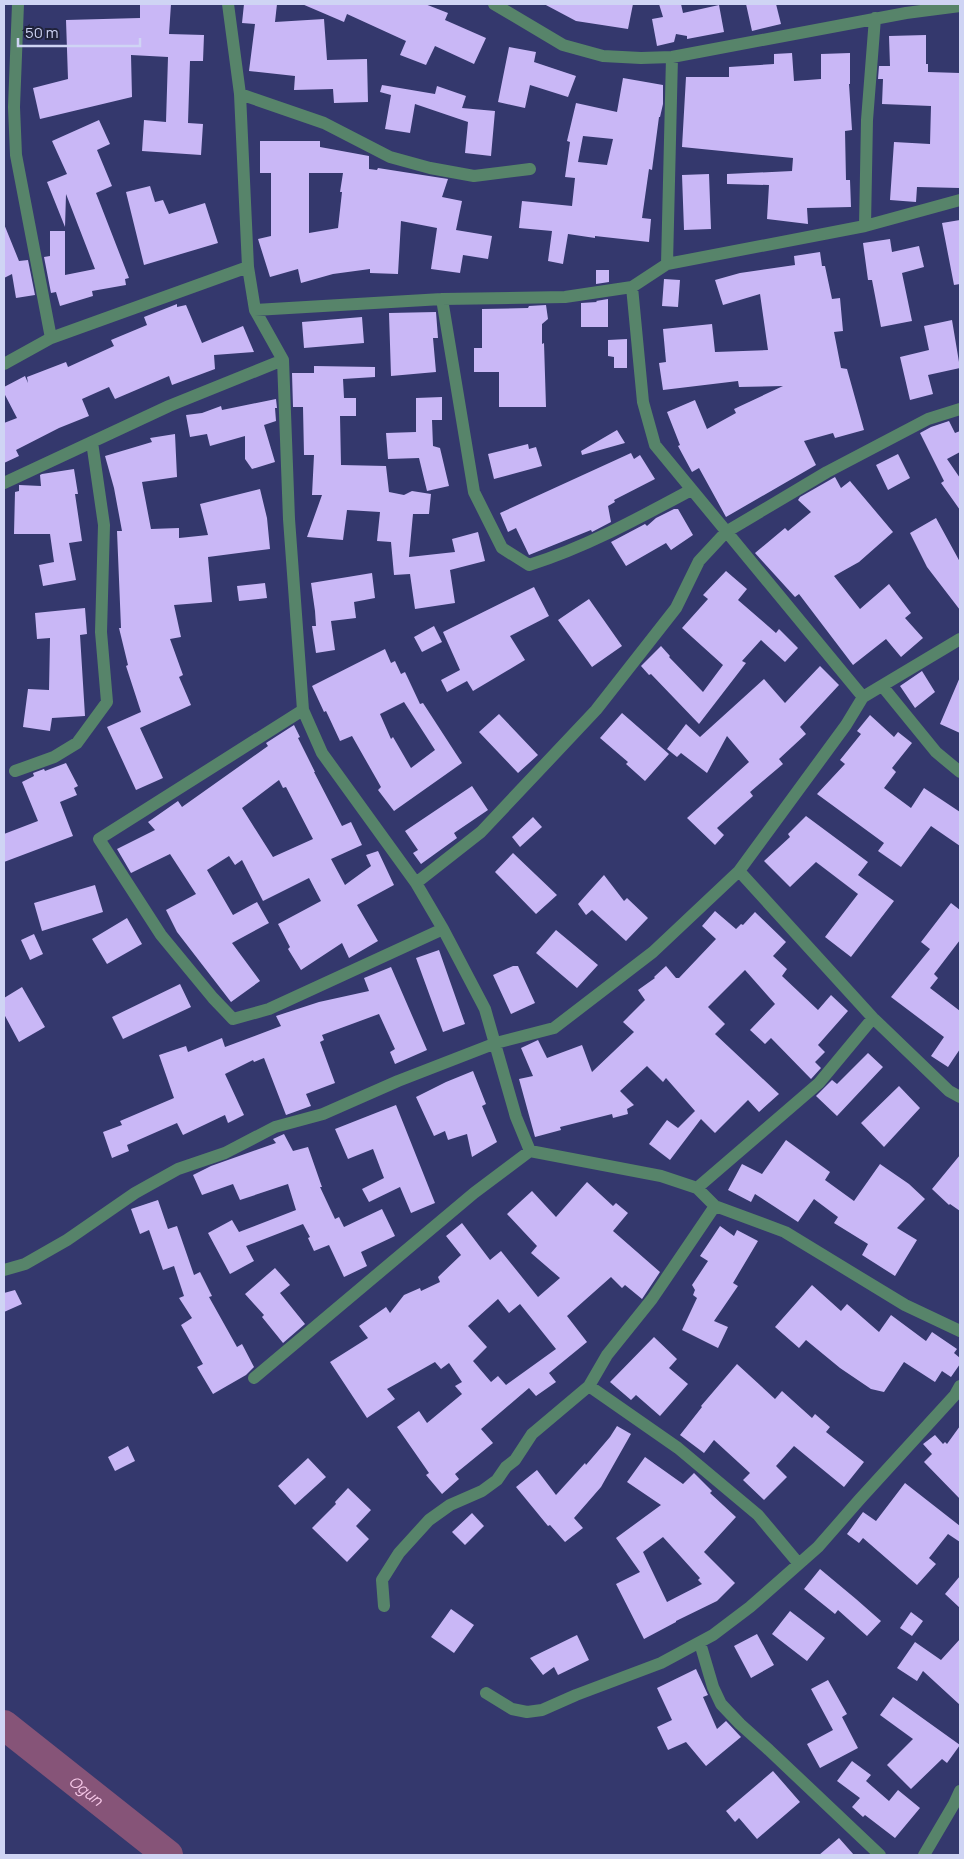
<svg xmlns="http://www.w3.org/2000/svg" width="964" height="1859" font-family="Manrope,sans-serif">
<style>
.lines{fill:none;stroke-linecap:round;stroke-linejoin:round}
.river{stroke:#865478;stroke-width:30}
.building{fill:#c9b7f6;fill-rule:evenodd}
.minor{stroke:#57846a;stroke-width:12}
.labels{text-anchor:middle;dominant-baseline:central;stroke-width:5;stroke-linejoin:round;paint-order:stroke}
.water-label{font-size:15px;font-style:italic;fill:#f7c8e8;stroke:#20233b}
</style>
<rect width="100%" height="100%" fill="#34386d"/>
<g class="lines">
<!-- river -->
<path class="river" id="s1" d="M4,1725L168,1855"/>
</g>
<!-- building -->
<path class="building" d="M140,4H171L169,34L204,35L203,61H190L188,123L203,124L201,155L142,151L144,120L166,122L168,57L131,55L132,97L40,119L33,88L68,79L66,20L140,18Z
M244,4H277L275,22L324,19L327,60L367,59L368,102L334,103L333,89L294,90L295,76L249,71L255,24L242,23Z
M302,4H425L448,13L445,20L486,38L474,64L435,46L426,65L400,55L406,41L347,14L344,22Z
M544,4H633L628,29L576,21Z
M659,4H681L683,13L719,5L724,32L687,39V36L676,34L674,42L657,46L652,19L663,17Z
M746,4H776L781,24L752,31Z
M926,35V64H928V72L960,73L959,188L917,187L916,202L890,200L894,142L930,144L931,106L882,104L883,79H878L879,66H890L889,36Z
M509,47L536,52L534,62L576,76L568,97L530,85L525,108L498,102Z
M792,53L794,81L821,79V54L850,53V84H849L852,130L845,131L846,180H850L851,207L807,208L808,224L767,219L769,185L727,184V174L792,171L793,158L682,147L686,77H729V67L774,64V54Z
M623,78L663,85V104L660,117H659L652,170L649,169L642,218L651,219L649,242L595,236V238L568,234L563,264L548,261L552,231L519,228L522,201L572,206L575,178L565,177L570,142L567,141L576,103L617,112ZM583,136L613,139L607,165L578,162Z
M382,85L435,94L437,86L466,96L462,108L495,111L491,156L465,153L468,122L415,104L410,133L385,129L391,95L380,92Z
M99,120L110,144L97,150L112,186L96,193L129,278L125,279L126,285L92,291L93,296L60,306L56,292L51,293L44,257L50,256V231H65V275L95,269L66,194L65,227L47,182L67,174L52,141Z
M260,141H320V147L369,156V169L377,170L378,168L448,179L442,197L462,201L456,230L492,236L488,259L463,255L460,273L431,269L437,228L401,221L398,274L370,273V269L333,274L301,283L298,269L270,277L258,239L271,236V173H260ZM309,173H343L340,192H342L338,228L309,233Z
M709,174L711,229L684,230L682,175Z
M150,186L155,202L163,200L169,214L205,203L218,243L144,265L126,192Z
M960,220V284L954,285L942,223Z
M4,224L19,261L28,260L35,295L16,298L12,274L4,278Z
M890,239L892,252L919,246L924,267L902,273L912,321L881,327L872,280H868L863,243Z
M820,252L822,266H825L832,299L840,298L843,331L834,332L841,368L847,369L864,430L835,438L833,433L804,441L816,465L726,517L699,468L692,472L678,446L680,445L667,412L695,400L707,429L736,413L734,409L783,386L739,387L738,381L663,390L659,363L666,362L663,329L712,324L715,352L768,350L760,294L723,305L715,280L740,273L795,265L794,256Z
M596,270H609V282L596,284Z
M664,279L680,280L678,307L662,306Z
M608,299V327H581V303L597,302L596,301Z
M177,304V307L186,305L202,343L243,326L254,352L214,355L215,369L172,385L169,376L115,399L109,387L82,399L89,416L59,428L16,450L19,456L4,463V423L17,418L4,393V387L25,376L28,383L27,377L66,362L68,367L114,346L111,340L147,325L144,317Z
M546,305L548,319L542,324V344L544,343L546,407H499V372H474V348H482V309L528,308L529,306Z
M436,312L438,338H433L436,372L391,376L389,313Z
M362,317L364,343L304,348L302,322Z
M952,320L960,368L928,375L933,394L910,400L900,357L929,350L924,326Z
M627,339V368H614V357L608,356V340Z
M314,366L375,367V377L343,379L344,398H356V416H340L341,465L386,466L389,492L404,495L412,491L431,494L429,514H413L409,557L455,552L452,539L478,532L485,561L450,570L455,603L415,609L410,574L394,575L391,542L377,541L380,512L347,510L343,540L307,537L322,495H312L314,455H304L303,407H293L292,373H314Z
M442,397V420H432L433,446L440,448L449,486L427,491L419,458L388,459L386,433L416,432V398Z
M276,399L277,408H275L276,421L264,425L275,462L252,469L245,459V436L210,446L207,434L190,437L186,415L202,413L221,406L222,410Z
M949,421L955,433L960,431V452L947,459L960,478V510L941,483L944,481L920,433L931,427Z
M617,430L625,443L582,455L581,451Z
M175,434L177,477L142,482L151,529L179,528V538L208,535L200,504L260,489L267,518L270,549L208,557L212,602L174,605L181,637L170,639L183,675L179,677L191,705L140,728L163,778L136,790L107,727L141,712L126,666L128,665L119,628H121L117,531H122L114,488L105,456L152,442L150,438Z
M528,444L529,449L536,447L542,466L494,479L488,454Z
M631,453L634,459L640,455L655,479L614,500L615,502L608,506L611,522L592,532L591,530L529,555L516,528L508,532L500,513Z
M898,454L910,478L888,490L876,465Z
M74,469L78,494H75L82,541L69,543L76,580L43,586L39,565L54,562L50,534H14L15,492L19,491V485L41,486L40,475L42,474Z
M835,477L841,488L850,481L893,532L859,562L834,576L860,609L889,584L911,613L905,618L923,638L901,657L886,639L853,665L799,594L795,597L755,553L785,528L788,531L811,512L798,500L800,497Z
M674,509H678L693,535L671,550L666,543L626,566L611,542L645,524L647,526L656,518Z
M936,518L960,562V610L927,567L910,533Z
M726,571L747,589L738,600L776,633L779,629L798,648L785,662L761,640L742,661L746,663L699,724L651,674L649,675L641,666L661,646L670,656L669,657L703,692L723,665L682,628L708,599L703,595Z
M372,573L375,598L354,602L356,618L331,621L335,650L316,653L312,626H316L315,611L311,583Z
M265,583L267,598L239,601L237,586Z
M534,587L549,616L510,636L525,660L473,691L467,681L447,692L441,680L460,670L443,632Z
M589,599L622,646L592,667L558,620Z
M85,608L87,634L80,635L85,716L52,718L50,731L23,727L28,689L49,690L50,638L37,639L35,613Z
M434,626L442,642L422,652L414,637Z
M385,649L391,663L395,661L401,674L405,672L420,704L423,703L462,763L394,811L378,790L381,787L352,736L340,741L326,711L324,712L312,686ZM404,702L435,750L411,768L393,737L391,739L380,714Z
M820,666L839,685L800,727L806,734L779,759L783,764L750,792L753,796L717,828L724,835L715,845L687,818L749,762L727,736L707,773L681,753L677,757L667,749L686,724L700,737L764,679L785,703Z
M922,671L935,692L915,708L900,686Z
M960,677V733L940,724Z
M622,713L669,754L645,781L626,764L628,762L600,738Z
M499,714L538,755L518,773L479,732Z
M870,715L894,737L898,732L912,743L892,768L896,772L884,788L911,808L924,788L960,812V846L931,826L901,867L878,851L884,843L817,794L845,764L840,760L861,734L857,731Z
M294,725L300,737L298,738L315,772H314L342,826L351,822L362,845L331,859L345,885L371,866L366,855L378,851L394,885L357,905L378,941L349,958L342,943L301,970L288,949L290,947L278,924L321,901L309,878L263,901L242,860L235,865L229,856L207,870L233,915L257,902L269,923L232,943L260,981L231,1002L177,932L166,910L196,894L170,854L131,873L117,849L155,830L148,822L178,801L182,807L268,746L266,743ZM279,780L283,788L286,787L313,839L273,857L242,808Z
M66,763L78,786L74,788L77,795L60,802L73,836L4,862V834L38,821L22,782L34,776L33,773L44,769L45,771Z
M472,786L488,810L454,833L457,838L421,864L413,853L418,850L405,831Z
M806,816L868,862L858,875L894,901L851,957L825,937L858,894L816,862L790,887L764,861L790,837L788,834Z
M533,817L542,827L520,847L512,837Z
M513,853L557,895L536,914L495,872Z
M604,875L624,901L627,898L648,918L626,941L592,910L586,915L578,904Z
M95,885L103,912L42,931L34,903Z
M951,903L960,910V940L934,974L938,978L930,988L960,1011V1049L948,1067L931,1056L944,1037L891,997L930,949L921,942Z
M715,911L736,929L741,924L743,925L755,912L786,942L773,956L787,969L782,976L818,1010L831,995L848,1011L818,1045L825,1052L815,1062L821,1068L811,1079L771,1038L765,1044L750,1030L775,1004L745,970L708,1007L725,1024L715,1034L779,1094L759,1112L748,1100L715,1133L701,1119L670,1160L649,1144L667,1120L678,1128L695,1111L666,1078L663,1082L647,1066L620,1091L634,1105L627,1109L628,1114L613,1118L612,1114L560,1127L561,1130L535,1137L519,1079L533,1076L521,1048L538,1040L547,1058L582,1045L592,1072L634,1032L623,1022L645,1000L638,990L655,978L654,977L666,966L676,978H679L716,939L702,926Z
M127,918L142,944L107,964L92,939Z
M556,930L598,965L577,988L536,953Z
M34,934L43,954L30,960L21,940Z
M439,950L465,1024L443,1032L416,958Z
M513,966H518L535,1003L511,1014L493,975Z
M391,967L427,1050L395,1064L390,1052L395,1049L379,1014L322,1035L324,1040L320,1042L335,1083L306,1094L311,1106L286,1115L264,1058L254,1062L253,1060L225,1074L244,1115L228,1123L225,1115L183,1135L177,1123L127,1145L129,1151L112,1158L103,1132L122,1125L120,1121L174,1098L159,1055L186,1046L188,1052L222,1038L225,1047L281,1026L276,1016L319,1002L369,991L364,978Z
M180,984L191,1007L123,1039L112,1017Z
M22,987L45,1027L19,1042L4,1014V998Z
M868,1053L883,1067L837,1116L816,1096L832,1080L837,1084Z
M473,1071L486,1104L482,1106L497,1142L472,1157L467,1134L448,1140L445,1131L434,1136L416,1097L446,1082Z
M899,1086L920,1108L884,1147L861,1123Z
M396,1105L435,1203L411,1213L400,1187L369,1202L362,1189L384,1178L373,1149L348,1159L335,1129Z
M284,1134L293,1151L308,1147L322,1187H320L335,1219L339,1217L344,1227L382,1209L395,1236L361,1252L367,1266L344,1277L329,1245L314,1251L308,1238L310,1237L303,1224L246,1246L254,1261L230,1274L208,1233L232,1220L239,1232L296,1210L288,1184L240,1200L233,1184L202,1195L193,1175L211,1166L276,1143L273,1139Z
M786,1140L830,1172L825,1180L854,1201L880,1164L909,1184L925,1199L897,1228L917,1240L895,1276L862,1255L868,1244L834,1223L838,1217L814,1199L798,1222L755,1194L751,1202L728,1190L742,1164L762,1174Z
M960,1155V1211L950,1204L949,1205L932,1189Z
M587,1182L613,1206L616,1203L628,1213L613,1231L660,1272L642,1299L625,1285L622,1288L611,1277L567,1316L587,1342L549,1373L556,1382L536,1396L529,1388L481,1429L493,1443L455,1474L459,1479L442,1494L426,1475L429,1473L397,1427L419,1411L427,1423L462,1394L455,1386L462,1382L449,1363L441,1369L435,1362L387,1389L395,1399L367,1418L330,1362L368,1338L359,1326L386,1307L390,1313L404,1295L420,1288L421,1291L440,1282L438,1277L461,1255L446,1236L462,1223L490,1260L501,1251L538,1297L560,1278L531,1253L537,1246L507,1214L532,1191L556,1217ZM498,1299L509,1313L520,1304L556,1349L506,1385L498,1376L491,1382L473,1361L487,1347L468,1326Z
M158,1200L168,1229L177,1226L194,1275L200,1272L212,1296L209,1297L237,1347L242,1344L254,1367L246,1375L213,1394L197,1367L203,1364L181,1325L192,1318L179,1298L184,1296L174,1266L163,1270L149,1230L140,1234L131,1209Z
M720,1226L734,1236L737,1230L758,1241L733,1283L738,1286L714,1321L728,1327L718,1348L682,1330L697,1298L693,1295L695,1290L692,1285L708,1261L700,1256Z
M275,1268L290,1285L280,1293L305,1324L283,1343L262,1317L264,1315L245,1294Z
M812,1285L841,1311L847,1304L879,1332L891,1315L926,1341L932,1332L957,1349L954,1353L960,1358V1364L951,1377L942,1371L935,1382L904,1362L884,1392L871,1389L840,1368L806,1340L799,1348L775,1327Z
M15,1290L22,1304L4,1312V1293Z
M654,1337L677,1359L669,1368L688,1384L660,1416L636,1395L631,1400L610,1382Z
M737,1364L775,1399L782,1391L812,1418L815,1414L830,1427L826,1432L864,1462L844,1487L794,1446L776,1466L787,1477L764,1500L743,1480L750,1473L714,1440L704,1453L680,1435L702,1407L701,1406Z
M617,1426L631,1434L601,1487L574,1518L583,1528L565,1542L550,1525L548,1526L516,1487L537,1470L556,1495L585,1463L586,1465L610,1437Z
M960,1426V1499L924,1462L932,1454L923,1444L935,1435L943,1444L945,1442L947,1444Z
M128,1446L135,1461L115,1471L108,1457Z
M645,1457L683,1484L694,1473L712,1491L710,1493L736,1517L704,1552L735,1583L717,1601L676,1621V1622L644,1639L616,1584L640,1572L616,1538L661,1505L627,1482ZM663,1537L700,1578L698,1580L702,1584L667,1602L643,1552Z
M308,1458L326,1477L295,1505L278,1486Z
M905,1483L960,1526V1542L948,1534L929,1558L936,1564L917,1585L863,1538L859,1543L847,1534L863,1512L876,1521Z
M348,1488L371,1510L356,1526L369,1539L347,1562L312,1528L336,1504L335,1502Z
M472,1513L484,1526L465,1545L452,1532Z
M820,1569L856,1599L881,1621L867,1636L838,1610L835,1614L804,1589Z
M960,1576V1608L945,1594Z
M451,1609L474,1625L454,1653L431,1637Z
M790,1611L825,1638L807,1661L772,1634Z
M911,1612L923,1621L912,1636L900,1628Z
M757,1634L774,1665L751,1678L734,1646Z
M577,1635L589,1660L558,1675L554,1667L543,1675L530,1658Z
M960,1639V1705L923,1671L917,1681L897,1668L915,1642L941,1660Z
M696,1669L708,1695L703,1697L717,1729L726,1721L741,1737L706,1766L686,1742L668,1750L657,1727L672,1720L657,1688Z
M828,1680L847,1714L842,1717L858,1748L820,1768L807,1744L833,1730L811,1689Z
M893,1697L960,1745L947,1763L942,1759L911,1789L887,1765L913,1739L880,1715Z
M852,1761L871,1775L866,1781L889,1801L898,1790L920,1808L895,1838L865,1815L863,1817L852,1807L860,1798L837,1781Z
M773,1771L800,1802L757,1839L739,1818L735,1822L726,1811Z
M839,1838L854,1855H819Z"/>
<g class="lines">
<!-- minor -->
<path class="minor" d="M18,4L14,107L16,155L51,338
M228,4L240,94L248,267L255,310L283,360L289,519L303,710L322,753L416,883L443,929L485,1009L516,1117L530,1151L474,1193L254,1378
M494,4L563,45L603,56L641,58L672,57L906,13L960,6
M240,94L324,123L390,157L430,168L474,176L530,169
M865,226L867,120L875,18
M667,264L672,57
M632,287L643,402L655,445L863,697
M442,299L474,492L502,548L529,565C586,547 639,518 691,490
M255,310L442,299L565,297L632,287L667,264L865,226L960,200
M4,364L51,338L248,267
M4,483L169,406L283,360
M883,687L936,752L960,772
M303,710L99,839L161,935L213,998L233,1019L269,1009L443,929
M15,771L54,757L77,743L107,702L101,632L104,525L92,442
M739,871L873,1018L949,1091L960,1097
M416,883L481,832L596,710L676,608L699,561L726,532L827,472L928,419L960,409
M530,1151L661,1176L697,1188L715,1206L785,1232L905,1305L960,1331
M697,1188L819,1083L873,1018
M4,1270L25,1264L67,1240L135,1193L178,1169L225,1153L275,1127L323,1114L398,1081L496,1043L554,1028L653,952L739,871L846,725L863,697L960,639
M589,1386L678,1448L758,1515L799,1564
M384,1606L382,1580L399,1553L429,1520L450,1505L482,1491L497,1480L506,1467L515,1460L532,1434L589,1386L607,1355L652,1299L715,1206
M700,1643L713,1687L721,1704L740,1724L769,1750L880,1855
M486,1693L512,1709L527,1712L542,1710L576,1695L661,1663L713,1635L750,1607L818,1547L860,1499L955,1395L960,1386
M924,1855L954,1804L960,1791"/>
</g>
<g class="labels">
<!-- water labels -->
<g class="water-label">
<text stroke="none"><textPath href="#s1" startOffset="105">Ogun</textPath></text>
</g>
</g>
<!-- border -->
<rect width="964" height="1859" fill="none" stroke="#cfd4f4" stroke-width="10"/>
<!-- scale -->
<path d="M18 38v8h122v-8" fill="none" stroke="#cfd4f4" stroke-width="2.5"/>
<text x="25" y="38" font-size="15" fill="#cfd4f4" stroke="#20233b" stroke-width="4" paint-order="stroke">50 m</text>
</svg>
